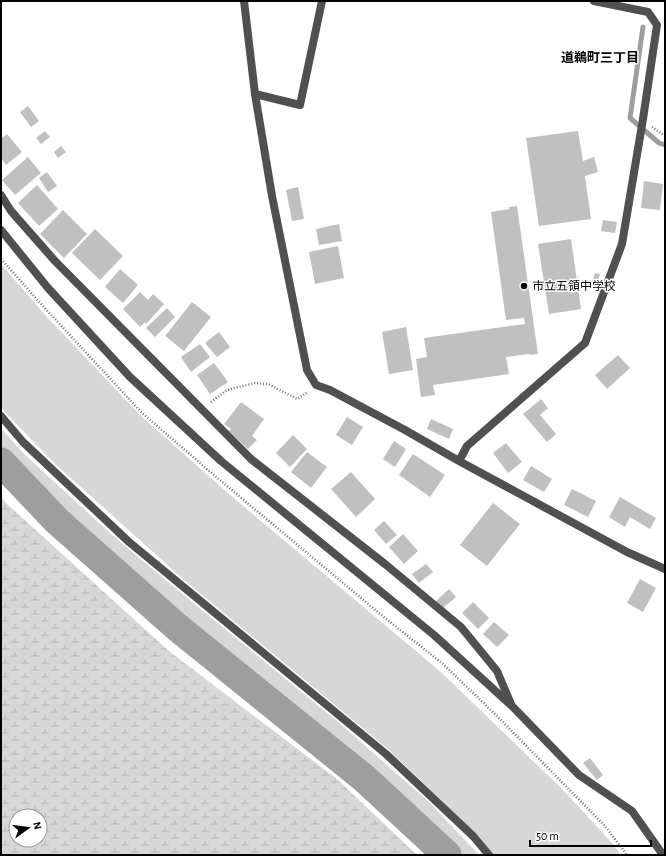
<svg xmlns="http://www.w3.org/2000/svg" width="666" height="856" font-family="'Alegreya Sans','Noto Sans JP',sans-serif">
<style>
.grass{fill:#d7d7d7}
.wetland{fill:url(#wetland-marsh);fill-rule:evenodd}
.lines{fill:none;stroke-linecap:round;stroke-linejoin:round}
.stream{stroke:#9e9e9e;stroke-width:5}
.river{stroke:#9e9e9e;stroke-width:29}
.building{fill:#c0c0c0}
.path{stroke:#727272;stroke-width:2.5;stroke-dasharray:1 2;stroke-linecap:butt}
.street{stroke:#505050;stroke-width:8}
.poi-dot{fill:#000;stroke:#fff;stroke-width:1.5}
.labels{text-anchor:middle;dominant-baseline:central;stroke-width:3;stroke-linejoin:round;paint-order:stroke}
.poi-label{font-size:12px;fill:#000;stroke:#fff;text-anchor:start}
.neighbourhood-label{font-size:13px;font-weight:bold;fill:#000;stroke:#fff}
</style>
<defs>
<pattern id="wetland-marsh" width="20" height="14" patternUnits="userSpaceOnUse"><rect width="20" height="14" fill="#d7d7d7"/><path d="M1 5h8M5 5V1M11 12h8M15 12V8" fill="none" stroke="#b7b7b7"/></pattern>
</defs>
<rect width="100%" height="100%" fill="#fff"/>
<!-- grass -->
<path class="grass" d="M1,264L46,316L142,417L230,495L441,672L562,789L613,844L621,855H494L480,838L388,749L184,580L53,462L1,408Z
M1,428L24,454L111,534L192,602L337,721L429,802L479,855H453L358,768L194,633L72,531L1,457Z"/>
<!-- wetland -->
<path class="wetland" d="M1,497L7,504L170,652L337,779L417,855H1ZM16,816H40V840H16Z"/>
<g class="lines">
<!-- stream -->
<path class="stream" d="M643,27L630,118L659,143L665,145"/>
<!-- river -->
<path class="river" d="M1,462L57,521L178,628L365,779L447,855"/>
</g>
<!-- building -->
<path class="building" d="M28,106L39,121L31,127L20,112Z
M45,131L50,137L41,144L36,138Z
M578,131L583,161L594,157L598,172L585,176L591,219L539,226L526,138Z
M7,134L22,152L6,165L1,158V139Z
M61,146L66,152L58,158L54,152Z
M28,157L41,173L15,195L2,180Z
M47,172L57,186L48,192L39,178Z
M644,181L663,184L660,210L641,208Z
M37,185L58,209L39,226L18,203Z
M298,187L304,219L292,221L286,190Z
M517,206L538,354L530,355L529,354L506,357L509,374L433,385L435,395L421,397L416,359L427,357L424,338L525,324L524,318L506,320L491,212L509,209V207Z
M63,210L87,234L64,258L40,234Z
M603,220L617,222L615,233L601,231Z
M339,224L342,241L319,245L316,229Z
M95,229L123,256L100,280L72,253Z
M571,239L581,309L549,314L538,244Z
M338,246L344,278L315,284L309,252Z
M120,269L138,285L123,303L105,287Z
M595,273L600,274L597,284L592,282Z
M140,292L148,300L153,294L164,304L146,324L145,322L140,327L123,309Z
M192,302L211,317L184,351L165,336Z
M167,308L175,317L155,337L146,328Z
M406,327L413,370L389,374L382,332Z
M219,332L230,347L217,357L205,343Z
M200,344L210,357L191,372L181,357Z
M618,355L630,368L607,389L595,375Z
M214,363L228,382L210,394L197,375Z
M541,399L548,408L540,415L556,434L547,442L523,414Z
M241,402L264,419L252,436L257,440L248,449L229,431L231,429L224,424Z
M347,417L363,427L352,445L336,435Z
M431,419L453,429L449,439L427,429Z
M293,435L307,449L290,467L276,453Z
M394,441L406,449L395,467L383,459Z
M506,443L522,462L508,473L493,453Z
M307,452L327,467L311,488L291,472Z
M413,454L445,475L430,497L399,475Z
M531,466L552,479L544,492L523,480Z
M351,472L375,499L356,517L331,489Z
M572,489L596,501L588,517L564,505Z
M620,497L656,518L650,529L630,517L625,527L609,517Z
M493,503L520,524L487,566L460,545Z
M384,521L397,535L386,544L374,530Z
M403,534L418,551L404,564L389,547Z
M426,564L433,572L419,583L412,574Z
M640,579L656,588L643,612L627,603Z
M449,589L456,597L443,608L436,601Z
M473,602L489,618L478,629L462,613Z
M494,622L509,635L497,647L483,634Z
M590,758L603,775L597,780L583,763Z"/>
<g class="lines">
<!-- path -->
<path class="path" d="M652,127L665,136
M1,259L42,305L142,413L221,481L385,618L443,664L497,716L605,826L627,855
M211,402L227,390L255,383L268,384L297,399L308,392"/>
<!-- street -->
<path class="street" d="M244,1L255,94L272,196L307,370L316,385L330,390L405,430L459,461L627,552L665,569
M255,94L300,105L322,1
M1,195L11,211L55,261L251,459L385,564L461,627L497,671L511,704
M1,230L48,288L130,377L221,461L434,635L512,706L579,775L632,811L663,855
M1,416L23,442L129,542L386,754L473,836L489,855
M459,461L467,446L585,343L622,244L643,119L657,25L648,12L594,1"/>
</g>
<!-- markers -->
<circle class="poi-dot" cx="524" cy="286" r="4"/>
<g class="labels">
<!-- poi labels -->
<g class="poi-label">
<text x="532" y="286">市立五領中学校</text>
</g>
<!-- neighbourhood labels -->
<g class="neighbourhood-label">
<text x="600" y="58">道鵜町三丁目</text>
</g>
</g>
<!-- border -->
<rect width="666" height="856" fill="none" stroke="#000000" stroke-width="4"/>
<!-- north arrow -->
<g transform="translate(28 828) rotate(76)"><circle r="19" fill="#ffffff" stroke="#999999"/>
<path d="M0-3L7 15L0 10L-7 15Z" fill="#000000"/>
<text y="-6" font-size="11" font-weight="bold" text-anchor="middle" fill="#000000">N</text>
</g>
<!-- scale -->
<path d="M530 840v6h121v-6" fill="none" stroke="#000000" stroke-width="2"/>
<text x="536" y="840" font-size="12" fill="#000000" stroke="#ffffff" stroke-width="3" paint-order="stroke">50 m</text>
</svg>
